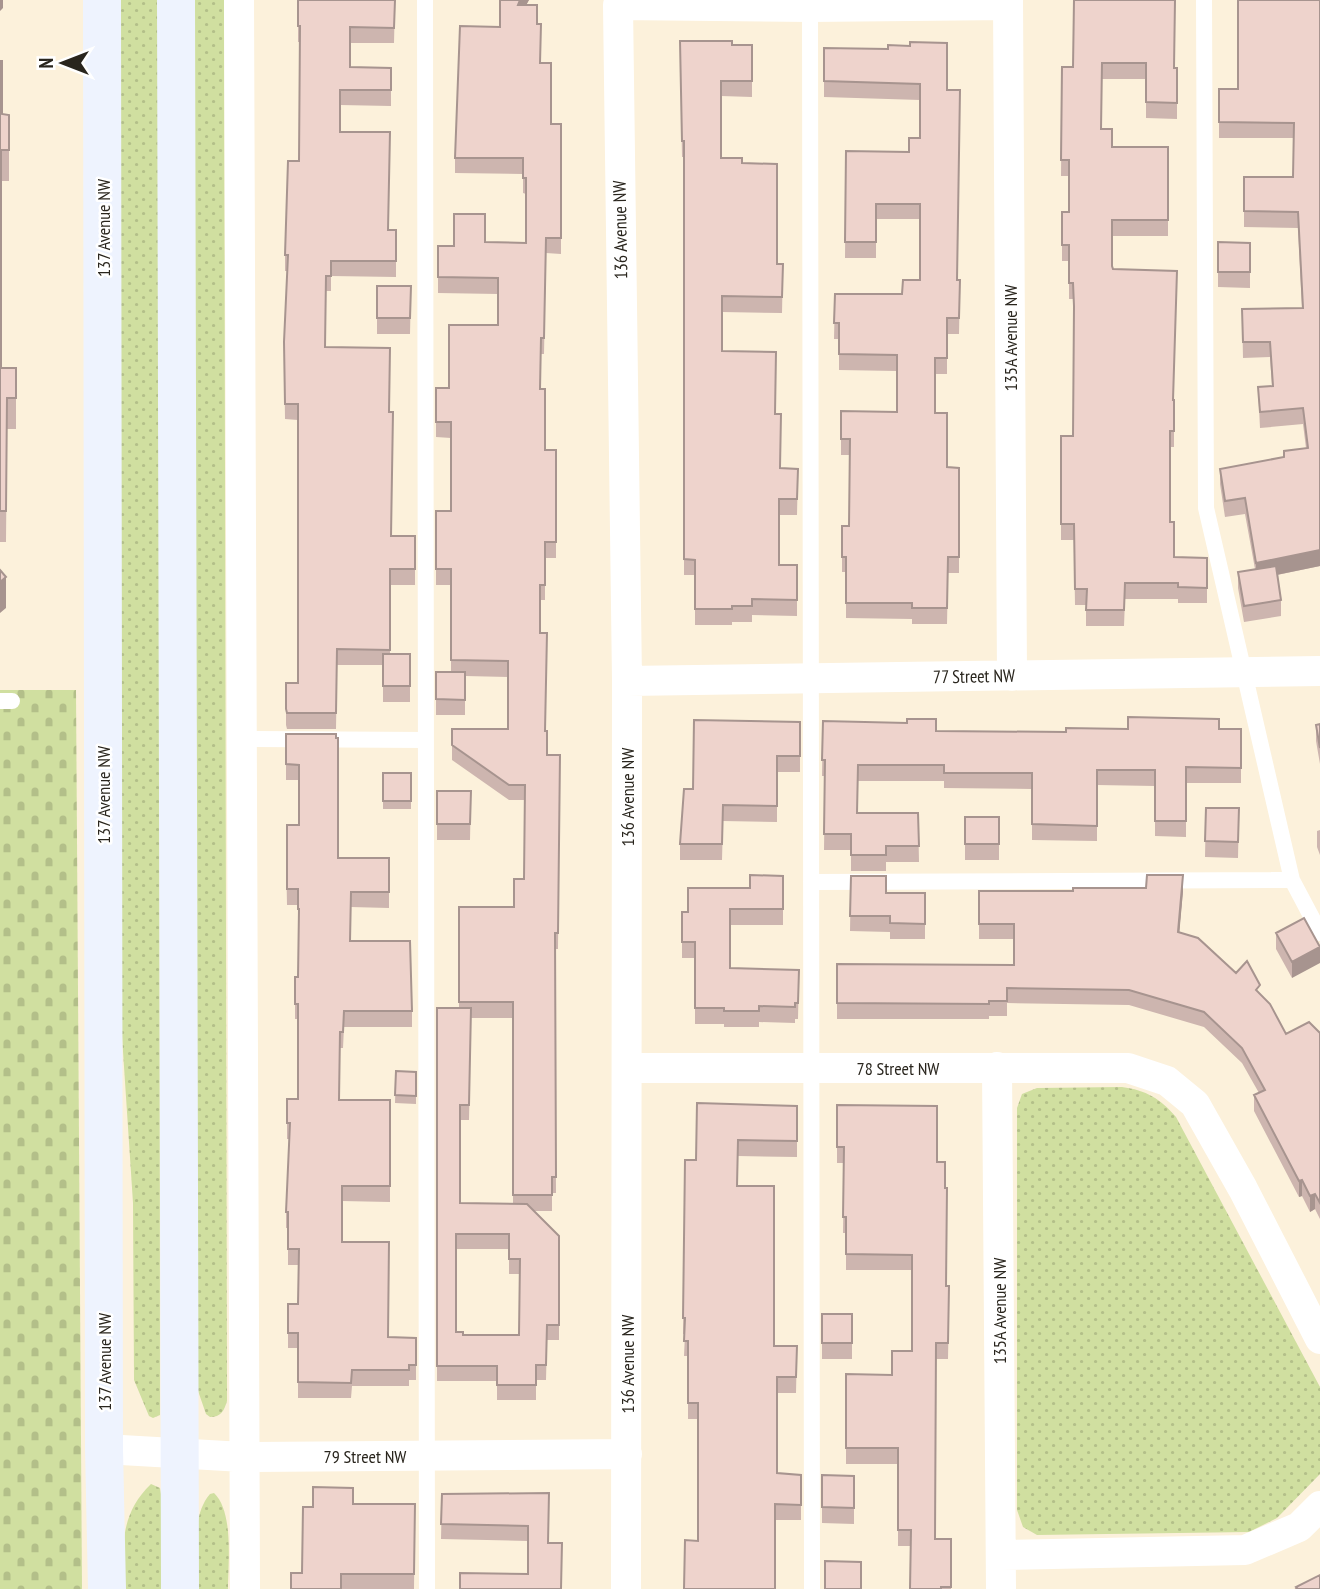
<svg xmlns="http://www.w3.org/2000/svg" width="1320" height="1589" font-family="'PT Sans Narrow',sans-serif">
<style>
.grass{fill:url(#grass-dots)}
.cemetery{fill:url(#cemetery-stones)}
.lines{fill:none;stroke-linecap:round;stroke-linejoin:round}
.service{stroke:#fff;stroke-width:16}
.minor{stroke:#fff;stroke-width:30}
.secondary{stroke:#eef3fe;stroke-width:38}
.wall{fill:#cdb5af;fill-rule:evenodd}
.shaded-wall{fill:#a7948f}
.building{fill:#eed3cc;stroke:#a7948f;stroke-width:2;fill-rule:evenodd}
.labels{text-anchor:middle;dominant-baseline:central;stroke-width:5;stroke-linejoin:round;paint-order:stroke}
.street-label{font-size:18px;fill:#29251d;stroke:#fff}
</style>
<defs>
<pattern id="grass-dots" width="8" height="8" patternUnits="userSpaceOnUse" patternTransform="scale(1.75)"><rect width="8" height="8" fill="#d0dfa0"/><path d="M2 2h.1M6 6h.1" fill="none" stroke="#b3bf89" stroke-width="1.8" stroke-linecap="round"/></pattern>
<pattern id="cemetery-stones" width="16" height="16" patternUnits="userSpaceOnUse" patternTransform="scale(1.75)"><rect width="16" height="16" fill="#d0dfa0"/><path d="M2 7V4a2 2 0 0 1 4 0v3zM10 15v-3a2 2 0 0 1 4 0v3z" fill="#b3bf89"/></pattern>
</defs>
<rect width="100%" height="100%" fill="#fcf1db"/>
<!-- grass -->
<path class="grass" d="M118,0H158L159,12L160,1415L153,1418L149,1416L134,1380L133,1203L120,1006Z
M194,0H224L227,1401C224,1411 221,1417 210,1417L206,1414L197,1388Z
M1122,1087C1146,1090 1161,1099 1176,1117L1320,1387V1474L1277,1518L1249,1532L1037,1535L1023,1527L1017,1510V1108L1022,1094L1037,1088Z
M151,1484L160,1488L161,1494L162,1589H123C123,1547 119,1515 151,1484Z
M214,1493C234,1512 228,1563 228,1589H198C197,1560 190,1517 210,1494Z"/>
<!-- cemetery -->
<path class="cemetery" d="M0,690H76L82,1589H0Z"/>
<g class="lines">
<!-- service -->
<path class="service" d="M425,0L427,1589
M1204,0L1206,508L1292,880L1320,933
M810,2L812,1589
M0,701H12
M241,739L426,740
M811,882L1292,880"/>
<!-- minor -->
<path class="minor" d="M239,0L245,1589
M1008,0L1012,676
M627,681L1320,671
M997,1067L1001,1589
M627,1068H1128L1167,1081L1195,1104L1243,1189L1320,1339
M104,1449L243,1457L627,1454
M1001,1555L1245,1550L1299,1527L1320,1506
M626,1589L627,681L618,5L810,7L1008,5"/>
<!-- secondary -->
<path class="secondary" d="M102,0L104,1449L107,1589
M176,0L180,1589"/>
</g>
<!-- wall -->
<path class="wall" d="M298,0H395L394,43H350V67L391,68V106L340,105V132L389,230H396V277L331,276V291H326L325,347L390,412L392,536H415V585H390V654H410V702H383V665H337L336,729H287L286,725V683H298V420L285,419L284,342L288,271H285V255L299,161L300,42H298Z
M499,0H529L526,5L537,24L540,63L551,124H561V254L546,253L544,354H541L540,389L545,450H556V558H545V600H540V633L547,755H560L558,949H555L556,1193H552V1211H534L559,1236V1340H547L546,1380H536V1400H497V1381H437V1008H459V907H514L524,879L525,800H509L452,760V729H508V677L465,676V715H436V672H451V585H436V511H451V438L436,437V388H449L498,325V294L438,293V246H454L485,242L526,243V194L523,193V174L455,173V158L500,27V0ZM471,1018H513V1203H460V1120H469ZM456,1249H509V1274H520L519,1335H463L456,1332Z
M1074,0L1174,68H1177V119L1146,118V79H1102V129L1112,147H1168V236H1112V266L1173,400H1174V447H1170V522L1174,557L1207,558V603H1178V599H1125L1124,626H1086V605H1075L1074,540H1061V436H1073L1074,320L1073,299H1069V261H1062V212H1069V176H1061L1062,67H1073Z
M1320,0V566L1277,575L1281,600V616L1244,622L1238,588V572L1255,569L1245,514L1225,517L1220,484V469L1284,458V451L1306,448L1303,424L1260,428L1258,387L1272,386L1270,357L1243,358L1242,309L1302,308L1298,228L1244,227V177H1293V138H1219V89H1238Z
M680,41L732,45H752V97L721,96V158L742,163L777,264H783L782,313L722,312V351L775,414L780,468L798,469L797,515H779V565H797V616L752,615V622H732V625H695V575H684V157H682Z
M824,48L947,90L957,280H960L959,334H947V374H935V413L947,467L959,468V573H948L947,624H912V619L846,618V572H842V526H849L850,455H841V411L897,412V371L839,370V339H834L835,294H902L920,280V219H876V258H845L846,151L909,152L920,138V100L824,97Z
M0,61L2,114L9,115V181H1V368H16V429H7L6,542H0Z
M1218,242L1250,243V288L1218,287Z
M377,286H411L410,334H377Z
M823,721L936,731L1066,732L1241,729V783H1186V837L1155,836V786L1097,785V841L1032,840V789L944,788V781H858V813H918L919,862H886V871H851V850H824L825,776H822Z
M800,722V772H777V822L723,821L722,860H680V844L693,789Z
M1320,724V764L1316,741V725Z
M286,734L338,858H389V908L351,907L350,941L412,1011V1027H344L343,1048H340L339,1100H390V1202L342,1201V1242L388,1337L416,1338V1380H409V1386H352L351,1398H298V1348H288V1304H298L299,1265H288V1228H286V1212L289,1139H287V1099H298V1019H295V977H298L299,925H298V905H287L286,852L299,825V780H286Z
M383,773H411V809H383Z
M437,791H471L470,840H437Z
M1206,808H1239L1238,858L1205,857Z
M965,817H999V860H965Z
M1320,830V855L1317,847V831Z
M783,876V925H730V968L799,970L798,1019H795V1023L759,1022V1027H724V1024H695V958H682V912H688Z
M851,876L886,893H925V939H890V932L850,931Z
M979,891H1183L1179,933L1236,973L1260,994L1286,1034L1320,1033V1219L1315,1209L1310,1212L1302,1196L1299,1197L1254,1111V1095L1259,1093L1242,1063L1204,1027L1129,1005L1007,1003V1016H989V1019H837V964L1014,965V939H979Z
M1304,918L1292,978L1276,949V933Z
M396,1071L416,1072V1104L395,1103Z
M837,1105L937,1162L946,1286L949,1302L948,1359H936L935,1539H951V1589H910V1546H898V1464H846V1374L892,1375L912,1351V1270H846V1233H843L844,1163H837Z
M797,1106V1157L738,1156L737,1186L774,1346H797L796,1393H777V1473L801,1475V1520H775L698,1541V1419H688V1356H684L685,1334H683L685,1160H696Z
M822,1314H852V1359H822Z
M822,1475L854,1476V1524L822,1523Z
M549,1493V1543L561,1589L528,1574V1541L441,1539L442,1494Z
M353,1504H415L414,1589H291Z"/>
<!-- shaded-wall -->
<path class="shaded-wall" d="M0,0H3V8L0,11Z
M520,0H529L518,20V5Z
M1320,550V566L1256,579V563Z
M6,577V608L0,613V582Z
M1183,875V891L1178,948V932Z
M1320,947V963L1292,978V962Z
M1302,1180V1196L1299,1197V1181Z
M1315,1194V1209L1310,1212V1196Z"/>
<!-- building -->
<path class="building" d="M298,0H395L394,28L350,27V67L391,68V90H340V132H390L388,230H396V261H331V276H326L325,347L390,348L389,412H393L391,536H415V569H390V650L337,649L336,713H287L286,709V683H298V404H285L284,342L288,255H285L288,161H299L300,26H298Z
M500,0H520L518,5H537V24H541L540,63H551V124H561V238H546L544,338H541L540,389H545V450H556V542H545V585H540V633H547L545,731H547V755H560L558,933H555L556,1177H552V1195H513V1002H459V907H514V879H524L525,785H509L452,745V729H508V661L451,660V569H436V511H451V422H436V388H449V325H498V278L438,277V246H454V214H485V242L526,243V178H523V158H455L460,26L500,27Z
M1074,0H1175L1174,68H1177V103L1146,102V63H1102L1101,129H1112V147H1168V220H1112V266L1113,269L1177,271L1173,400H1174V431H1170V522H1174V557L1207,558V588L1178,587V583H1125L1124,610H1086L1087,589H1075L1074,524H1061V436H1073L1074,306L1073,283H1069V245H1062V212H1069V160H1061L1062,67H1073Z
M1238,0H1320V550L1256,563L1245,498L1225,501L1220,469L1284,457V451L1308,448L1303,408L1260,412L1258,387L1273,386L1270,342H1243L1242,309L1303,308L1298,212L1244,211V177H1293L1294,123L1219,122V89H1238Z
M680,41H732V45H752V81H721V158H742V163L777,164V264H783L782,297L722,296V351L776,352L775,414H781L780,468L798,469L797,499H779V565H797V600L752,599V606H732V609H695V560L684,559V141H682Z
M910,42L947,43V90H960L957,280H960L959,318H947V358H935V413H947V467L959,468V557H948L947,608H912V603H846V557H842V526H849L850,439H841V411L897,412V355L839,354V323H834L835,294H902L903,280H920V204H876V242H845L846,151L909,152V138H920V84L824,81V48L888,49V45L910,46Z
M0,61H2V114L9,115V150H1V368H16V398H7L6,511H0Z
M1218,242L1250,243V272H1218Z
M377,286H411L410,318H377Z
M1276,566L1281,600L1244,606L1238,572Z
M0,570L6,577L0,582Z
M383,654H410V686H383Z
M436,672H465V700L436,699Z
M1128,717L1219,719V729H1241V768L1186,767V821H1155V770H1097V826L1032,824V773H944V765H858L857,813H918L919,846H886V855H851V834H824L825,760H822L823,721L907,723V719H936V731L1066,732V728L1128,729Z
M694,720L800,722V756H777V806L723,805L722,844H680L684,789H693Z
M1320,724V748L1316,725Z
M286,734H336V738H338V858H389V892H351L350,941H410L412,1011H344L343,1032H340L339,1100H390V1186H342V1242H389L388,1337L416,1338V1365H409V1370H352L351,1383L298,1382V1333H288V1304H298L299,1249H288V1212H286L290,1123H287V1099H298V1004H295V977H298L299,909H298V889H287V825H299V765L286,764Z
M383,773H411V801H383Z
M437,791H471L470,824H437Z
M1206,808H1239L1238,842L1205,841Z
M965,817H999V844H965Z
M750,875L783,876V909H730V968L799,970L798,1003H795V1007L759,1006V1011H724V1008H695V942H682V912H688V888H750Z
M1147,875H1183L1178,932L1198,938L1236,973L1247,961L1260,985L1256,990L1270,1004L1286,1034L1309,1022L1320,1033V1203L1315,1194L1310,1196L1302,1180L1299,1181L1254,1095L1265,1090L1242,1048L1204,1012L1129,990L1007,988V1001H989V1004L837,1003V964L1014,965V924H979V891H1073V888H1146Z
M851,876H886V893H925V924L890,923V916H850Z
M1304,918L1320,947L1292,962L1276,933Z
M437,1008H471L469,1105H460V1203L527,1204L559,1236V1325H547L546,1365H536V1385H497V1366H437ZM456,1234H509V1259H520L519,1335H463V1332H456Z
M396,1071L416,1072V1096L395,1095Z
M697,1103L797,1106V1141L738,1140L737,1186H774V1346H797L796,1377H777V1473L801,1475V1505L775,1504V1589H684L685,1540L698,1541V1403H688V1341H684L685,1318H683L685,1160H696Z
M837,1105L937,1106V1162H945V1188H947L946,1286H949L948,1343H936L935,1539H951V1587H941V1589H910L911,1530H898V1448H846V1374L892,1375V1351H912V1255L846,1254V1217H843L844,1147H837Z
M822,1314H852V1343H822Z
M822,1475L854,1476V1508L822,1507Z
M313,1487L353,1488V1504H415L414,1574H341V1589H291V1573H302L303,1507H313Z
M549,1493L548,1543H562L561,1589H460V1573L528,1574V1526L441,1524L442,1494Z
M825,1561L861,1562V1589H825Z
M1320,1575V1589H1296L1297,1588L1296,1587Z"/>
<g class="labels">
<!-- street labels -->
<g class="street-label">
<text transform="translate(103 228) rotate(-90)">137 Avenue NW</text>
<text transform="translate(620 230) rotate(-91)">136 Avenue NW</text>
<text transform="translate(1010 338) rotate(-90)">135A Avenue NW</text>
<text transform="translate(974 676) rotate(-1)">77 Street NW</text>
<text transform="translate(103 795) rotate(-90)">137 Avenue NW</text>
<text transform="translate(627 797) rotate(-90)">136 Avenue NW</text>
<text x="898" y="1068">78 Street NW</text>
<text transform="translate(999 1311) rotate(-90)">135A Avenue NW</text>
<text transform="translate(104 1362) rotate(-90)">137 Avenue NW</text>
<text transform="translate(627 1364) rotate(-90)">136 Avenue NW</text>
<text x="365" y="1456">79 Street NW</text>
</g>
</g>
<!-- north arrow -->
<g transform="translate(63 63) rotate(270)" stroke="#ffffff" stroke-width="5" paint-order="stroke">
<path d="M0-5L12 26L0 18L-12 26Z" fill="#29251d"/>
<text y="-10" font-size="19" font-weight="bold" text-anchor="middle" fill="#29251d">N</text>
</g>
</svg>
